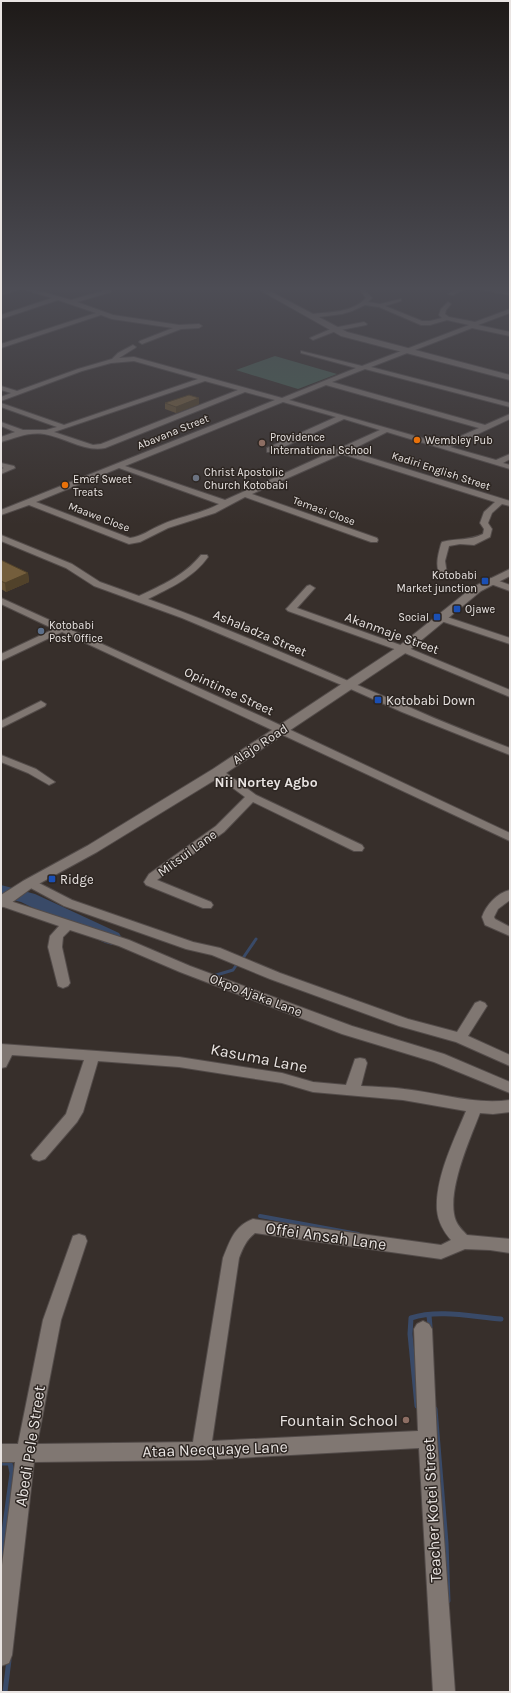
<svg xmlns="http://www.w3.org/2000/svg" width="511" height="1693" font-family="Karla,sans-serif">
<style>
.green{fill:#486355}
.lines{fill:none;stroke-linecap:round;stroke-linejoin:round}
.stream-far2{stroke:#394a68;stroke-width:3}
.stream-far1{stroke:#394a68;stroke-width:4}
.stream{stroke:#394a68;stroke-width:5}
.river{fill:#394a68;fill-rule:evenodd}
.minor-casing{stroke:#534c4a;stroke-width:2}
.tertiary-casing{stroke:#534c4a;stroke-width:2}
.minor{fill:#807772;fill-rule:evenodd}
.tertiary{fill:#807772;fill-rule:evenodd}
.wall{fill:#645134}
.shaded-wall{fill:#51422a}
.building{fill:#745e3c;stroke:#51422a}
.food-dot{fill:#e8710a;stroke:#2d2622;stroke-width:1.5}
.education-dot{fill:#8d6e63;stroke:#2d2622;stroke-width:1.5}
.worship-dot{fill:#6b7280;stroke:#2d2622;stroke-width:1.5}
.transit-dot{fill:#1a4fb4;stroke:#2d2622;stroke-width:1.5}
.service-dot{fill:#5c6f8a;stroke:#2d2622;stroke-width:1.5}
.labels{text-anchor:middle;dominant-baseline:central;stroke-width:3;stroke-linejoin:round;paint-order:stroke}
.far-street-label{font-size:11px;fill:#e9e4e2;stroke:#2d2622}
.far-poi-label{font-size:11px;fill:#e9e4e2;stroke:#2d2622;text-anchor:start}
.street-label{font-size:13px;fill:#e9e4e2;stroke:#2d2622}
.poi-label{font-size:13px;fill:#e9e4e2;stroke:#2d2622;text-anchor:start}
.neighbourhood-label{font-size:14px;font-weight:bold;fill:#e9e4e2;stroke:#2d2622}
.near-street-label{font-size:16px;fill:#e9e4e2;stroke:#2d2622}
.near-poi-label{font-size:16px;fill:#e9e4e2;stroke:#2d2622;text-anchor:end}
</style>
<rect width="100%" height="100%" fill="#372f2b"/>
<!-- green -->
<path class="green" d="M275,356L337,374L298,389L236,370Z"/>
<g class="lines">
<!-- stream-far2 -->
<path class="stream-far2" d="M243,958L256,939
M213,976L233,970L237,964"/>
<!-- stream-far1 -->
<path class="stream-far1" d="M260,1216L358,1234"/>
<!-- stream -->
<path class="stream" d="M429,1315L430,1327
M417,1406L410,1334L411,1318C439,1309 473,1317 501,1319
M435,1409L446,1543L448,1601
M1,1463H10L12,1473L1,1554
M5,1692L9,1660"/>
<!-- river -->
<path class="river" d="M1,885L35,894L119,933L122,938L119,943L112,945L105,943L21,902L1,897Z"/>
<!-- minor casing -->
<g class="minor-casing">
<path id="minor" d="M15,288H29L71,300L109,289L111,290V292L77,302L113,315L179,325L199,324L202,326L199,328L181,329L142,344L139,342L140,341L173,328L112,319L101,315L1,348V344L96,313L58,300L1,319V315L52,298L22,289L1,295V291Z
M180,288H193L190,290Z
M358,288H364L371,297L372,298L368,302L380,304L401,299V301L385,306L422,321H430L442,318L439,315L441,309L448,302L451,304L446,310L445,314L449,317L475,322L510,309V313L478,325L510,332V336L472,328L371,367L510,403V407L365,369L332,382L485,425L510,414V419L450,447L496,460L510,454V459L503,463L510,465V469L387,432L349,451L510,501V506L502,504L492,513L488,523L492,529L490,537L474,545L460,544L449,546L445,561L447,574L446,576H440C435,565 438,555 441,544L442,542C457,538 469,541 483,534L484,529L480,523L484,512L495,502L342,454L252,494L377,538L378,540L377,542H371L245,497L215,513L168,528L140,542L129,544L29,505L1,515V510L275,400L245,392L105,448C84,452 64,437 44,434C27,432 16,438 1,442V437L15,432L1,426V422L23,430H46L57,427L1,407V403L64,425L198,379L134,361L111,363L82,371L1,401V397L11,393L1,390V386L17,391L78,369L112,359L118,353L133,345L136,347L135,348L119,358L134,357L282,398L356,368L301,353V351L362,366L469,325L447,320L430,325H421L379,307L365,305L352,311L342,314L311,318L308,316L311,314C330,312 352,313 366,298ZM205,381L238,390L101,444L93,445L54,432ZM326,385L479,428L443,444L289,400ZM283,402L336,417L267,448V452H273L344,419L380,430L225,500L125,466ZM119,468L219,504C201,514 180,516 161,525C151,529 141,537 130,538L36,502Z
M459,288H466L453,295L448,294Z
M471,288H485L510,291V295Z
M364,322L367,324L366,325L336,331L313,340L310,338L333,328Z
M1,463L14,466L15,468L1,474V469L4,468L1,467Z
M1,535L72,564L100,582L139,596C162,585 184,576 201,555H207L208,557C193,578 170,588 148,599C236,631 322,670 409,707C442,722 476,735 510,748V755L402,712L344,686L182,618L94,586L66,568L1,541Z
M491,578L510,585V591L488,583L487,581Z
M310,585L315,588L297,608L406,647L510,690V697L400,651L288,611L286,609L288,607L307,586Z
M1,598L265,718L510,833V841L62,632L1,661V654L54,629L1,604Z
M441,615L510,638V644L438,620L436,618L438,616Z
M41,701L46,704L45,706L1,728V721Z
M1,755L36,769L55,782L49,785L28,773L1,762Z
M218,769L222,770L256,795L362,845L364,848L362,851H354L253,802L224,832L157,880L211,902L213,905L211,908H203L146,885L144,882L149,874L216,826L245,797L214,774L212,772L214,770Z
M31,879L72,900L193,942L220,948L280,973L408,1019L457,1032L475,1003L480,1001L485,1003L487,1006L468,1036L510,1055V1066L456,1042L399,1026L270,979L212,955L186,949L64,906L27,886L25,883L27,880Z
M510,890V900L498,909L494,917L495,919L510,927V936L485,925L482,917C486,905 497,893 510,890Z
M1,898L129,940L190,966L352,1026L444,1054L510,1082V1093L434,1062L342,1034L180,972L119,946L70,930L63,937L62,947L70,983L68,986L63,988L58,986L48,947L50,936L59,926L1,906Z
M1,1044L179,1057L282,1073L313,1082L346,1085L355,1059L360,1058L365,1059L367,1063L361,1086C375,1087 390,1087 404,1089C440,1093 474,1105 510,1100V1112L493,1114L480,1113C470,1139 445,1194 456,1221C458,1226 463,1231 467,1235L510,1239V1253L490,1250L465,1249L441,1259L255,1233C246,1240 243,1248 239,1258L212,1441L418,1431L414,1329L417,1324L423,1321L429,1324L432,1329L437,1439L455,1692H433L419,1448L201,1460L34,1462L12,1655L9,1663L1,1666V1573L15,1462H1V1444H18L43,1320L73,1236L79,1234L85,1236L87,1241L61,1320L37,1444L193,1442L223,1258C230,1241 234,1226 253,1219L441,1245L451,1240C444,1232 438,1222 437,1210C435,1178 454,1140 466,1111L403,1100L313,1092L282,1083L179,1067L98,1061L83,1112L77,1122L45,1159L39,1161L33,1159L31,1155L66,1114L84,1060L12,1055L6,1067L1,1068Z"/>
</g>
<!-- tertiary casing -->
<g class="tertiary-casing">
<path id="tertiary" d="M256,288H264L347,332L510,375V380L341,336Z
M510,569V576L481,591L407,652L223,775L97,852L33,887L7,906L1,907V895L23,881L87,846L213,769L399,646L473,587Z"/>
</g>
<!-- minor -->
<use href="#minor" class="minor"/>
<!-- tertiary -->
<use href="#tertiary" class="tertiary"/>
</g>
<!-- wall -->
<path class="wall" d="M165,403L199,404L176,413L165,409Z
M1,560L28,573L29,582L6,592L1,589Z"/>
<!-- shaded-wall -->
<path class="shaded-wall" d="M199,398V404L176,413V407Z
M28,573L29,582L6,592L5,583Z"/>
<!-- building -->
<path class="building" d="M189,395L199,398L176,407L165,403Z
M1,560L28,573L5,583L1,581Z"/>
<!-- sky -->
<linearGradient id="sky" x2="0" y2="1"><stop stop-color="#1e1a18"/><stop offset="0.55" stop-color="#4d4d55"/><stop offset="1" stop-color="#4d4d55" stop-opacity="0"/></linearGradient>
<rect width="511" height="525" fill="url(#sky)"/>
<!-- markers -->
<g class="food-dot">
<circle cx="417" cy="440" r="4"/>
<circle cx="65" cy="485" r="4"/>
</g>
<g class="education-dot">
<circle cx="262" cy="443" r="4"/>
<circle cx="406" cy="1420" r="4"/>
</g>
<circle class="worship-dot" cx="196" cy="478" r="4"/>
<g class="transit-dot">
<rect x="481" y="577" width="8" height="8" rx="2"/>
<rect x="453" y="605" width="8" height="8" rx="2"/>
<rect x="433" y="613" width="8" height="8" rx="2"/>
<rect x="374" y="696" width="8" height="8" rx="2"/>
<rect x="48" y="875" width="8" height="8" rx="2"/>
</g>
<circle class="service-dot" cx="41" cy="631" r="4"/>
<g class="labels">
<!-- far-street labels -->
<g class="far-street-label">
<text transform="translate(173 432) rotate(-22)">Abavana Street</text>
<text transform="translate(441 471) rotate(18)">Kadiri English Street</text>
<text transform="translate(324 511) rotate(20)">Temasi Close</text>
<text transform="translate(99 517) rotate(21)">Maawe Close</text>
</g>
<!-- far-poi labels -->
<g class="far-poi-label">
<text x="270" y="437">Providence<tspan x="270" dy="13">International School</tspan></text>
<text x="425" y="440">Wembley Pub</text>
<text x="204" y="472">Christ Apostolic<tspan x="204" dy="13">Church Kotobabi</tspan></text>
<text x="73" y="479">Emef Sweet<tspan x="73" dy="13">Treats</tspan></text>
<text x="477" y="575" text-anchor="end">Kotobabi<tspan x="477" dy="13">Market junction</tspan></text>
<text x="465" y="609">Ojawe</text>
<text x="429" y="617" text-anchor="end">Social</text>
<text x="49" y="625">Kotobabi<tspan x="49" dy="13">Post Office</tspan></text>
</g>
<!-- street labels -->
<g class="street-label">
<text transform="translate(260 633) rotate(23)">Ashaladza Street</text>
<text transform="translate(392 633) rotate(20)">Akanmaje Street</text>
<text transform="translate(229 691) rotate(25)">Opintinse Street</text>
<text transform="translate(260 744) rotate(-33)">Alajo Road</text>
<text transform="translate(187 853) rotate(-36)">Mitsui Lane</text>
<text transform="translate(256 995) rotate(21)">Okpo Ajaka Lane</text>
</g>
<!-- poi labels -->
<g class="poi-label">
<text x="386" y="700">Kotobabi Down</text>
<text x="60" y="879">Ridge</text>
</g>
<!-- neighbourhood labels -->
<g class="neighbourhood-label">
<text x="266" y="782">Nii Nortey Agbo</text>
</g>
<!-- near-street labels -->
<g class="near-street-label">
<text transform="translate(259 1058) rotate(11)">Kasuma Lane</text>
<text transform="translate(326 1236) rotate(8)">Offei Ansah Lane</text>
<text transform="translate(30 1446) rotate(-81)">Abedi Pele Street</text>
<text transform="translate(215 1449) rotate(-2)">Ataa Neequaye Lane</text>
<text transform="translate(432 1510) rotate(-93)">Teacher Kotei Street</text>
</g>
<!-- near-poi labels -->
<g class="near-poi-label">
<text x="398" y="1420">Fountain School</text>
</g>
</g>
<!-- border -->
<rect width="511" height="1693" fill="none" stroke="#e9e4e2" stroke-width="4"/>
</svg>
